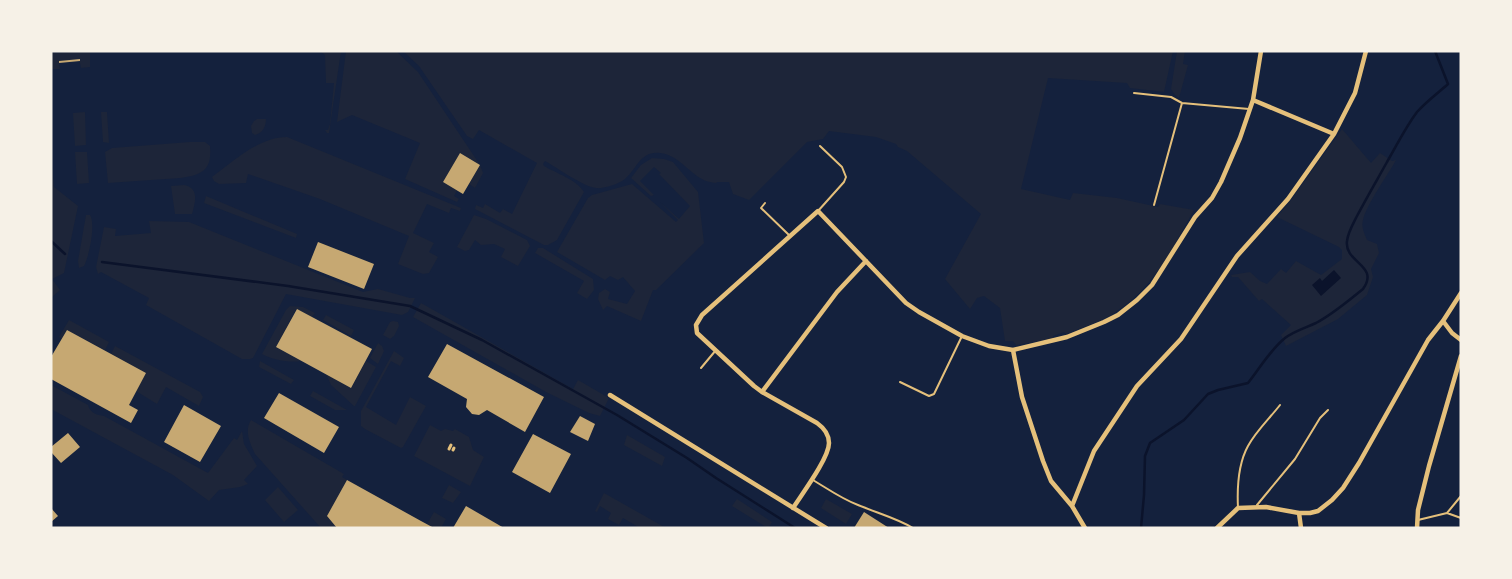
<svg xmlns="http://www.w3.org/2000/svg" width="1512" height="579" font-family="'Source Sans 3',sans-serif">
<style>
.green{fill:#1d2539}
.water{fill:#0b132b}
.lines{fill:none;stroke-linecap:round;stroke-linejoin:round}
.stream{stroke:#0b132b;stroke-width:2.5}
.building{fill:#c6a872}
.service{stroke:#e5c07b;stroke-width:2}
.pedestrian{stroke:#e5c07b;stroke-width:3}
.minor{stroke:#e5c07b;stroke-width:4.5}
</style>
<rect width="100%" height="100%" fill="#14213d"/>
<!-- green -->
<path class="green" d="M90,51V67L81,68L79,59L59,61L60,69H51V53Z
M320,51H341L329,133H327L325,130H328L330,124L334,83H326L325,55Z
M346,51H396L418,72L480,165L483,173L475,188L469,184L480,165L460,153L443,182L457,190L454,196L459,199L457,202L405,179L420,143L352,115L337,122Z
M403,51H1173L1164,92L1130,88L1127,83L1048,78L1021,189L1070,200L1073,193L1117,198L1158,207L1160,204L1194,210C1173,247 1154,287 1117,311C1104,321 1086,326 1071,332L1066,334L1064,332L1053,336V339L1016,345L1013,341H1005L1000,308L984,296L977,298L970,309L945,279L981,214L907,151L898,147L896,144L876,137L829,131L823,139L807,142L749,200L733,194L729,182H717L716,183C711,182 706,182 702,179C687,171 678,155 660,153C640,151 637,169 625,179C619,184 603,189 596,188C584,187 556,167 545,161L543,164L544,166C556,173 577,180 584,192L557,240L548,245H544L475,209L476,205L483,208L485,204L500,213L503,209L512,214L537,163L479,130L473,139L467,136L419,66Z
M1177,51H1185L1183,64L1188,65L1179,98L1175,95L1171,89Z
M85,112L86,145L75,146L73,113Z
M101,112H107L109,143L103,142Z
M257,119H266C266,126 263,133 255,135L252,133L251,126L254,121Z
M1342,129L1371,163L1380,153L1392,161L1396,160C1388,175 1366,205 1363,220C1361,227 1364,233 1367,240L1377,244L1379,253L1371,269L1373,277L1367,295L1338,319L1286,346L1281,335L1291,325L1262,299L1259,301L1238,277H1232L1231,275L1250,272L1260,281L1267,284L1281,269L1286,273L1296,261L1321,275L1342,259V250L1339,247L1277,217L1291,200Z
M287,137L461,208L460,211L451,208L449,213L427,204L413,233L434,243L429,252L438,257L429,273L423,274L398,264L409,236L320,199L248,174L246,183L219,184L214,181L212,177C234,161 259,137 287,137Z
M190,142H205L210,146C212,170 203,175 180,178L108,183L105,152L112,148Z
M75,152H87L89,183L77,184Z
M51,155L54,187L78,206L64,273L52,279L60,290L51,298Z
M652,158L664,159L673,162L698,192L704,243L656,290H653L641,321L607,306L603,310L598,299L599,293L605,289L610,292L608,299L627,304L635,291L623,277L618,280L610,276L605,280L557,252L588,198L592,195L632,184L676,222L678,220L660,202L679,219L690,206L659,174L661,173L654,167L640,181L654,195L651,196L631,178L641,165Z
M184,185C200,188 195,203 192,214H175L171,186Z
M206,196L297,234L296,238L204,203Z
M86,215H90C96,224 89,257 84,266L79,268L78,261Z
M474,215L486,219L527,240L530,246L518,266L501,257L505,249L494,244L481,245L475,240L469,250L465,251L457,247Z
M149,221L189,222L363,292L378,289L410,298H415L408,312L402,315L286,294L253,358L250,359H242L146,305L149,298L101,272L98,274L96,267L104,227L116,229L115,236L151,233Z
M538,248H543L593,279L594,290L587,299L577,293L584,281L535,253Z
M421,303L573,389L578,380L609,398L600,416L589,413L546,392L413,317Z
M290,306L303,307L315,313L312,317L296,309L276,347L301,361C289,363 273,360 262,354L286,310Z
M326,315L354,330L351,336L323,320Z
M69,320L109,342L105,350L67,330L62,339L59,337Z
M393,321L398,322L399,326L394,336L390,339L383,335L390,322Z
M378,343L382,346L384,351L378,364L370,358Z
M115,346L200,392L203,397L199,406L166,387L157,404L136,391L146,373L111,354Z
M394,351L404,358L400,366L391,361L366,407L396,425L410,397L426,406L403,447L401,448L365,429L361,426V411Z
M260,361L294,380L291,384L259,367Z
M366,361L376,367L355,406H354L331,385L326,374L351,388Z
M51,385L88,405C90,413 97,415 104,416L208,473L234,438L237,440L242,431L244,444L257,466L244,480L248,484L240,487L219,490L209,501L173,475L51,409Z
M313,391L347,410H335L310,396Z
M251,420L344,474L342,477L347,480L327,516L337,528H321L255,454C250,443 244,431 251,420Z
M430,425L441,431L445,429L453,431L455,429L469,437L473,450L484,457L470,486L414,456Z
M627,435L665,457L662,466L624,445Z
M449,485L461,492L453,503L442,498Z
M278,487L298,510L284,522L265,500Z
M604,493L666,528H640L623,518L619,525L608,519L611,513L600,506L597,512L595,511Z
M737,499L772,522L769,527H766L732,506Z
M826,499L852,514L846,524L821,508Z
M434,512L446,519L441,528H433L427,524Z"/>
<!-- water -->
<path class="water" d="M1334,270L1341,278L1321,296L1312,285L1320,278L1322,281Z"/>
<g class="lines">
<!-- stream -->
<path class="stream" d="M51,241L65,254
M102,262L288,286L410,306L482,340L617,415L687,458L716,478L795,528
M1141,528L1144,495L1145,456L1150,443L1184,420L1208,394L1218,390L1248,383C1260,368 1270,350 1285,338C1294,331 1305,328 1316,323C1333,314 1348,301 1363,289C1380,265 1344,263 1347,241C1348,232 1353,224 1357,216C1367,197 1377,180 1387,162C1397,145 1405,128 1417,112C1426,102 1438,93 1448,84L1435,51"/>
</g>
<!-- building -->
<path class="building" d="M80,59V61L59,63V61Z
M460,153L480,165L463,194L443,182Z
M318,242L374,264L364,289L308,267Z
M297,309L372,349L351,388L276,347Z
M67,330L146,373L129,405L138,410L131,423L51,379V357Z
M447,344L544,397L525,432L487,410L479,415L472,414L466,407L467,399L428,377Z
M279,393L339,427L324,453L264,418Z
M184,405L221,426L200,462L164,442Z
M580,416L595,424L588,441L570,432Z
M68,433L80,447L61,463L51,452V447Z
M533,434L571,454L550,493L512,472Z
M347,480L421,521L434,528H337L327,516Z
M466,506L504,528H453Z
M51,508L58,516L51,522Z
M864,512L889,528H854Z"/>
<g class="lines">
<!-- service -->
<path class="service" d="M1134,93L1171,97L1182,103L1249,109
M765,203L761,208L790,236
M1154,205L1182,103
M818,211L844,182L846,177L842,167L820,146
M701,368L716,350
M900,382L929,396L934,394L962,336
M813,480C828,489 842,499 858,505C877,513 896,518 913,528
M1257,505L1295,459L1320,418L1328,410
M1238,508C1237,488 1238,464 1248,446C1256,431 1270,418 1280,405
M1447,513L1461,496
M1418,520L1447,513L1461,518"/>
<!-- pedestrian -->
<path class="pedestrian" d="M449,449L451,445
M453,450L454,448"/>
<!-- minor -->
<path class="minor" d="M1253,100L1334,134
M1443,321L1452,333L1461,340
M1013,350L1022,397L1043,461L1051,481L1072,506
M762,392L754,386L697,333L696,325L702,315L818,211L906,303L919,312L962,336L989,346L1013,350L1067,337L1104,322L1118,315L1137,300L1152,285L1195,217L1212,198L1221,182L1240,138L1253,100L1261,51
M610,395L826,528
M793,508C802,494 829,458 829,443C829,434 824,428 817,423L762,392L837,292L866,261
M1299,513L1301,528
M1085,528L1072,506L1094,451L1137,386L1181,339L1237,256L1288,199L1334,134L1355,93L1366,51
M1217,528L1238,508L1266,507L1299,513H1310L1318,511L1332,500L1343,488L1359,463L1428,340L1443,321L1461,293
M1417,528L1418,510L1429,466L1461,356"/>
</g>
<!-- border -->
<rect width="1512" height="579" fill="none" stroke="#f6f1e7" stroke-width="105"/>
</svg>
